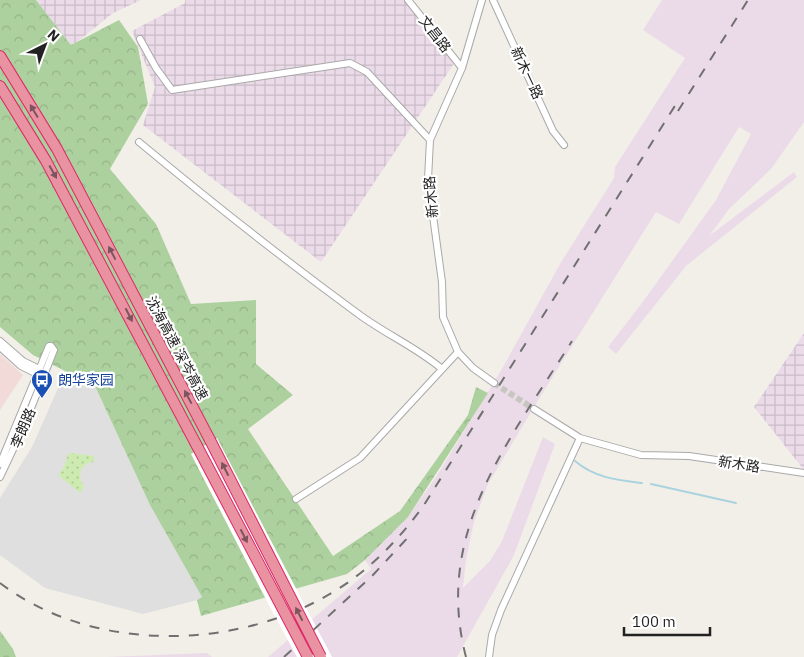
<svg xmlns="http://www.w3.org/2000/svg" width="804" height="657" font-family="'IBM Plex Sans','Noto Sans SC',sans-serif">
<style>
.residential{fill:#e0dfdf}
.commercial{fill:#f2dad9}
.industrial{fill:url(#industrial-grid)}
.railway{fill:#ebdbe8}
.grass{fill:url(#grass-dots)}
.forest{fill:url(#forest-crowns)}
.pier{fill:#fff}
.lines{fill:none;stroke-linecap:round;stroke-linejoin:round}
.stream{stroke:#aad3df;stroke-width:2}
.minor-tunnel{stroke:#c8c6c1;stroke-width:6;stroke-dasharray:6 3;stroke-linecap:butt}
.minor-casing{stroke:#a9a9a9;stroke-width:8}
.highway-casing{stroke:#dc2a67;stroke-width:12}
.minor{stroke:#fff;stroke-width:6}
.highway{stroke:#e892a2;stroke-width:10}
.rail{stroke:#707070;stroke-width:2;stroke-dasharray:10 10;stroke-linecap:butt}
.highway-bridge-casing{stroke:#dc2a67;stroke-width:12;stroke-linecap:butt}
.highway-bridge{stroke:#e892a2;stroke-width:10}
.oneway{fill:#7b545c}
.labels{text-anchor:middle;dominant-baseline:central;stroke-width:4.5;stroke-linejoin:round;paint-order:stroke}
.street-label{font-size:14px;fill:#222;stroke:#fff}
.transit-label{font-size:14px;fill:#164399;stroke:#fff;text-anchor:start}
</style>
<defs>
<pattern id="industrial-grid" width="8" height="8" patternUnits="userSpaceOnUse" patternTransform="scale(1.25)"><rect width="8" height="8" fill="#ebdbe8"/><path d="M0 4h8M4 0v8" fill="none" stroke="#c9bcc7"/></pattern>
<pattern id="grass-dots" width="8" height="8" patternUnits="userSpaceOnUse" patternTransform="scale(1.25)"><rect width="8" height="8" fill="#cdebb0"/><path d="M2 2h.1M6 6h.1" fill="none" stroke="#b0c997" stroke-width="1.8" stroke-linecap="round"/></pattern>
<pattern id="forest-crowns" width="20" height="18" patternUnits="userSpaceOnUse" patternTransform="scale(1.25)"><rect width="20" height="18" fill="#add19e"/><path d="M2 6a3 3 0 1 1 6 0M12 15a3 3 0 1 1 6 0" fill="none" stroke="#95b388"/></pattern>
</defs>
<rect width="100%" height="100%" fill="#f2efe9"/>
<!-- residential -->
<path class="residential" d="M66,370L95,386L150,505L202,597L197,600L143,614L45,588L0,555V498L32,447Z"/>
<!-- commercial -->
<path class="commercial" d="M0,354L23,375L0,410Z"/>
<!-- industrial -->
<path class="industrial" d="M36,0H141L113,13L72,46Z
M185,0H404L455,62L321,262L143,125L155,87L132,31L185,3Z
M804,333V470L754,407Z"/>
<!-- railway -->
<path class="railway" d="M662,0H804V122L771,169L729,209L709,236L794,172L797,177L686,266L616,354L608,347L642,303L716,200L751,134L739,127L679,224L656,212L540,397L488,484L474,522L466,559L463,588L490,561L502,541L543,437L555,444L514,555L457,657H268L371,569L365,560L408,517L436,477L499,374L560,264L614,178L615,167L685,58L643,30Z
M207,653L212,657H107Z"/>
<!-- grass -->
<path class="grass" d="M71,453L94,456V462L88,463L81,469L80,479L84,487L80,493L58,475L64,467L68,454Z"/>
<!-- forest -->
<path class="forest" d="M0,0H36L71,45L119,20L138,47L148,104L110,169L156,224L191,304L256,300V364L293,395L248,429L333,556L400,511L468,415L476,387L488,393L408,517L365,560L347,574L201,616L197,600L202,597L150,505L95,386L33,355L0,327Z
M0,631L13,649L16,657H0Z"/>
<!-- pier -->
<path class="pier" d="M217,438L332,657H297L271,609L191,454Z"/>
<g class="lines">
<!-- stream -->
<path class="stream" d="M575,461C595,478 617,480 642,483
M651,484L736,503"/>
<!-- minor-tunnel -->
<path class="minor-tunnel" d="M494,383L534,409"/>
<!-- minor casing -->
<g class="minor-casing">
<path id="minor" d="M408,0L462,68
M482,0L462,68L430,140L428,179L442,282L443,317L458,352L473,368L494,383
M493,0L553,131L564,145
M140,39L156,68L172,90L350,63L367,72L430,140
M139,142C210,201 282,258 357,313C385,334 416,347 442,369
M0,341L23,361L39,369
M0,347L21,366L37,374
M534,409L580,438L641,455L689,456L804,473
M0,464L49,346H51L54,350L24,426L0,477
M296,499L360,458L458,352
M489,657L492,635L501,610L580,438"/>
</g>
<!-- highway casing -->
<g class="highway-casing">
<path id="highway" d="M0,56L57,149L210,440
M0,86L46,161L197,446"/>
</g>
<!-- minor -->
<use href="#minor" class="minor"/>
<!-- highway -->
<use href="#highway" class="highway"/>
<!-- rail -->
<path class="rail" d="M678,111L748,0
M0,583C97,657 252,651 350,581C379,560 403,534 424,505L678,101
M284,657L372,576L413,532
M466,657C433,532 510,440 572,341"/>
<!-- highway-bridge casing -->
<g class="highway-bridge-casing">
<path id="highway-bridge" d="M210,440L321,657
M197,446L308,657"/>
</g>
<!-- highway-bridge -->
<use href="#highway-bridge" class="highway-bridge"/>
</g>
<!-- one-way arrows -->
<defs><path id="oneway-solid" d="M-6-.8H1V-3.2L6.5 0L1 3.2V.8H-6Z" transform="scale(1.25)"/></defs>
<g class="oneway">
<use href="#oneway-solid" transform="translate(34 111) rotate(-121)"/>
<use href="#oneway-solid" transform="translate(53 172) rotate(61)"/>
<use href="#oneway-solid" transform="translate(112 253) rotate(-118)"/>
<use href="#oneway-solid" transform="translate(129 315) rotate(63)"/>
<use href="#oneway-solid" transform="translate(188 397) rotate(-118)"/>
<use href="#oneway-solid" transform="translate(225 469) rotate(-117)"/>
<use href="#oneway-solid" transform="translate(244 536) rotate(63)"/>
<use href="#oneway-solid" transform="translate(299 614) rotate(-117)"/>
</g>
<!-- icons -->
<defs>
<g id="bus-pin" transform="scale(1.125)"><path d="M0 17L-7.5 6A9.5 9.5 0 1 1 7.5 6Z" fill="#1a4fb4" stroke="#fff"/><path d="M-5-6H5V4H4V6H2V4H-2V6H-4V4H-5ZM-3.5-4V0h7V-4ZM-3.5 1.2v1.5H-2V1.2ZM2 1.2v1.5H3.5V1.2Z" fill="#fff"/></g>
</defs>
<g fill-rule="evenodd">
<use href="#bus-pin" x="42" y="380"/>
</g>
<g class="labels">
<!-- street labels -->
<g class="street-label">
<text transform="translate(435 34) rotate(52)">文昌路</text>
<text transform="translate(527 73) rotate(65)">新木一路</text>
<text transform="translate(431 197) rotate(-95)">新木路</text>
<text transform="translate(177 348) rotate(62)">沈海高速 深岑高速</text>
<text transform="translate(23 428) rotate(-67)">李朗路</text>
<text transform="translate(739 464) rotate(9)">新木路</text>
</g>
<!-- transit labels -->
<g class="transit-label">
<text x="58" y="380">朗华家园</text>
</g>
</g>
<!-- north arrow -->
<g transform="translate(45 45) rotate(42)" stroke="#ffffff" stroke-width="4" paint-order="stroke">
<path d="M0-4L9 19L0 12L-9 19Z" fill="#222222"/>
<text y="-8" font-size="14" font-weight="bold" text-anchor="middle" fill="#222222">N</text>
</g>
<!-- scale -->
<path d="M624 627v8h86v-8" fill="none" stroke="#222222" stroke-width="2.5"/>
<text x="632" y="627" font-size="15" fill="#222222" stroke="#ffffff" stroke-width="4" paint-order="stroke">100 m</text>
</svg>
